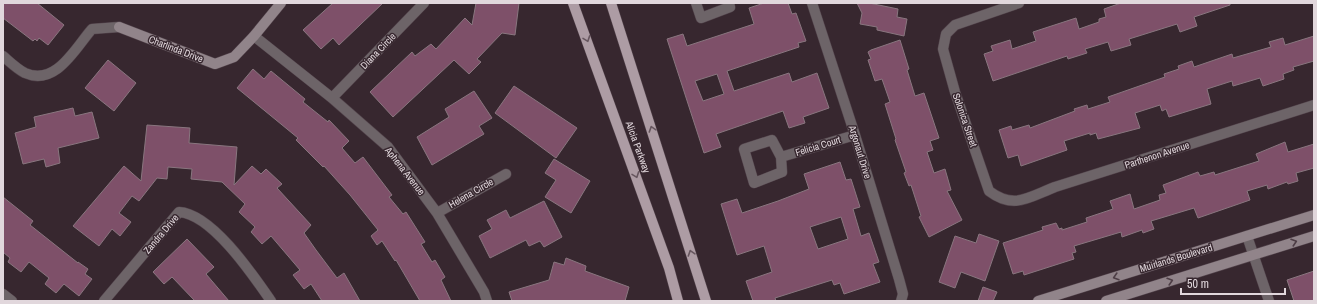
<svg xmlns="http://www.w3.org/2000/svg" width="1317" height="304" font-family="'Archivo Narrow',sans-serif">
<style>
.building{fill:#7e5069;stroke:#89767f;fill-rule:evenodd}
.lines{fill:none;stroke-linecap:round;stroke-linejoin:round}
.street-casing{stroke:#52434b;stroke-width:11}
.secondary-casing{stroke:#52434b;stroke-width:11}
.primary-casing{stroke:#52434b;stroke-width:11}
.street{stroke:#6d6468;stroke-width:10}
.secondary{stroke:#91848a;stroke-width:10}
.primary{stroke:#ad9ca4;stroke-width:10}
.oneway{stroke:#66565e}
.oneway2{stroke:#4e3e46}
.labels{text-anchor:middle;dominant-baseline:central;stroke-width:3;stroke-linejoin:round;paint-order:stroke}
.street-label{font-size:10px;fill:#e1d7dc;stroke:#37272f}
</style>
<rect width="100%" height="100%" fill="#37272f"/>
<!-- building -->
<path class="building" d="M3,3H37L64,25L48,45L39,38L37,41L35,39L33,41L3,18Z
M333,3H383L339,45L333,38L321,49L303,30Z
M476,3H519L515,35L502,33L477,59L481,62L469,74L454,60L393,117L370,92L412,52L415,56L431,44L436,49L465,18L472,25Z
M764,3H788L792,14L796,13L806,41L798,43L799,47L727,71L734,91L789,73L792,82L817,73L829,108L803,117L805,123L789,128L783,111L716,134L721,147L704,153L667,39L683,34L687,46L754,24L749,8ZM717,74L724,94L703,101L695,81Z
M857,3H869L898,9L897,17L907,19L904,36L877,30V27L860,24L862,13Z
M1121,3H1230V5L1194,17L1197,26L1180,32L1177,24L1129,39L1131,45L1111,51L1108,42L1085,49L1087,53L1068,59L1067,56L993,81L984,54L993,51L991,46L1010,40L1012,49L1036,41L1033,32L1076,18L1079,29L1099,22V19L1106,17L1104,9Z
M1314,36V61L1293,67L1294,70L1283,74L1284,79L1263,86L1260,78L1233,86L1232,81L1207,89L1211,104L1169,117L1166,109L1162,111L1160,105L1135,113L1140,128L1098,139L1096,133L1090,135V133L1064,141L1067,150L1021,166L1018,155L1008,158L999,130L1011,126L1012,130L1029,125L1030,128L1075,111L1074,109L1087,105L1088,109L1110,102L1108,97L1165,77L1164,74L1179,69L1178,66L1192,61L1194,67L1232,54L1233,58L1271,47L1269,42L1283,38L1285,45Z
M900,40L909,69L907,70L915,96L924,93L939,138L930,141L933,150L927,152L934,173L945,169L951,190L947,191L962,220L929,237L919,217L921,216L911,185L909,186L904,173L906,172L895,140L896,139L885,104L890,102L882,79L875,81L868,60L871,59L868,52L871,50Z
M108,60L136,83L114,111L85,88Z
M253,69L264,79L271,71L305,99L303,102L328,122L329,120L349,141L342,148L355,163L363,157L392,195L389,197L403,214L406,212L425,242L421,244L432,262L435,260L445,277L441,280L451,301H420L396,260L395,261L382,241L377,245L371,236L378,230L350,195L324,166L323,167L296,140L298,138L237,88Z
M514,86L577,128L556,158L495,113Z
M474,91L492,118L479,126L484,134L432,165L417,137L449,117L445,109Z
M73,108L75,116L92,112L99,138L58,148L60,163L46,167L44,159L23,164L15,133L36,127L34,117Z
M147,125L190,128L189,143L237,147L234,185L252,166L261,174L266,169L282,184L277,188L311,225L304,233L316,250L337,278L344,273L360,301H322L311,284L304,289L293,275L300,270L271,236L262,244L251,232L255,227L239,212L245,204L222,182L191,179L192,169L168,167L167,179L157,178L139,201L132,196L119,213L131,222L120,236L112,229L99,246L73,226L124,166L141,181Z
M1285,142L1288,152L1314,144V168L1296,173L1298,181L1288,184L1287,182L1268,189L1267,185L1247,191L1250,200L1198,218L1194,208L1151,221L1154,229L1143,233L1142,230L1122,237L1121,232L1074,246L1076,252L1072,253L1074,259L1024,275L1023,271L1013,274L1003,243L1043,230L1042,227L1056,223L1059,229L1062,228V230L1087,222L1086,218L1113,209L1110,201L1130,194L1134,209L1160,200L1159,195L1166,193L1163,185L1198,172L1200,176L1214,172L1215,175L1259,161L1256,154Z
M554,159L590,181L571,213L545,197L556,180L545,173Z
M840,162L846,180L851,179L860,207L853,209L861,236L869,233L879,262L873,264L880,282L844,294L840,283L834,285L832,280L775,298L776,301H753L746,281L772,272L764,246L737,255L721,204L737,199L742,213L778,201L809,189L804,174ZM841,217L848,239L818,249L810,227Z
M3,197L33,221L30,225L78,263V262L88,269L85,274L92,279L79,296L64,284L56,293L45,284L49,278L29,262L21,272L8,262L10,258L3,252Z
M544,201L562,237L544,247L540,241L529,246L526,240L490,258L479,236L492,229L487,220L506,210L510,218Z
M979,234L999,241L985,281L961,272L955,288L939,282L955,236L976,243Z
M187,239L214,267L206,274L229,301H195L172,277L164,284L153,272Z
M566,258L586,266L585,271L629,287L625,301H512L509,292L549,280L554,262L564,265Z
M1314,271V301H1294L1287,280Z
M983,287L997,292L993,301H978Z"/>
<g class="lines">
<!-- street casing -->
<g class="street-casing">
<path id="street" d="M696,3L701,18L730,7L729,3
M812,3L855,135L899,279L903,294L901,301
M1019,3L955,25L946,34L943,49L955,92L989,191C1014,210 1029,197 1055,187L1314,105
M254,36L332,98L388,147L437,213L484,292L487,301
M3,56C10,62 17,69 25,73C56,87 76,47 92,29L119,27
M332,98L424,3
M772,140L781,157L782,172L754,183L744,149Z
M781,157L855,135
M437,213L506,174
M1247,236L1269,301
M3,294L12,301
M104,301L179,212C212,214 253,275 271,301"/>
</g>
<!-- secondary casing -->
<g class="secondary-casing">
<path id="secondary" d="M119,27L215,64L234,57L254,36L281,3
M1038,301L1314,215
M1106,301L1314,236"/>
</g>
<!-- primary casing -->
<g class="primary-casing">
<path id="primary" d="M573,3L669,268L678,301
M611,3L706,301"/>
</g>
<!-- street -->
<use href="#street" class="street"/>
<!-- secondary -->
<use href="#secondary" class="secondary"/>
<!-- primary -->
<use href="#primary" class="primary"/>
</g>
<!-- one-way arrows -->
<defs><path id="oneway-chevron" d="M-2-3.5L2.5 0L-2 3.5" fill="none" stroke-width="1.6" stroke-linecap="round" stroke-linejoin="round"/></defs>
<g class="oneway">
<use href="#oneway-chevron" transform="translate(587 39) rotate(70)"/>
<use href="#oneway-chevron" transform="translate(652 129) rotate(-108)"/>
<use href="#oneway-chevron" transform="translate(636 175) rotate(70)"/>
<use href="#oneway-chevron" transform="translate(691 253) rotate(-108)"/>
</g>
<g class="oneway2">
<use href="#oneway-chevron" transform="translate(1294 242) rotate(-18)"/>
<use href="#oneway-chevron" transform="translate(1116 277) rotate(163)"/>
<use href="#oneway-chevron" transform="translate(1170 281) rotate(-17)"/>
</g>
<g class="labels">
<!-- street labels -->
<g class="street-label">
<text transform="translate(176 49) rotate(21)">Charlinda Drive</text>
<text transform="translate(378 51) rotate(-46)">Diana Circle</text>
<text transform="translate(965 120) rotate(71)">Solonica Street</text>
<text transform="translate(818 146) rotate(-17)">Felicia Court</text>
<text transform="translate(638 147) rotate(70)">Alicia Parkway</text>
<text transform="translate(860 152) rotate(73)">Argonaut Drive</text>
<text transform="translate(1157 155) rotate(-18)">Parthenon Avenue</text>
<text transform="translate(405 171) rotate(52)">Aphena Avenue</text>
<text transform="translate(471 193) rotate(-30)">Helena Circle</text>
<text transform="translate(161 234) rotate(-50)">Zandra Drive</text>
<text transform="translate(1176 258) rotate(-17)">Muirlands Boulevard</text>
</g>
</g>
<!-- border -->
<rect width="1317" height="304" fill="none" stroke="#e1d7dc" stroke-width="8"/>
<!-- scale -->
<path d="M1181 288v6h104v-6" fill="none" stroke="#e1d7dc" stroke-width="2"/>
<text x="1187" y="288" font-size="12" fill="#e1d7dc" stroke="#37272f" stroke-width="3" paint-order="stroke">50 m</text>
</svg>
